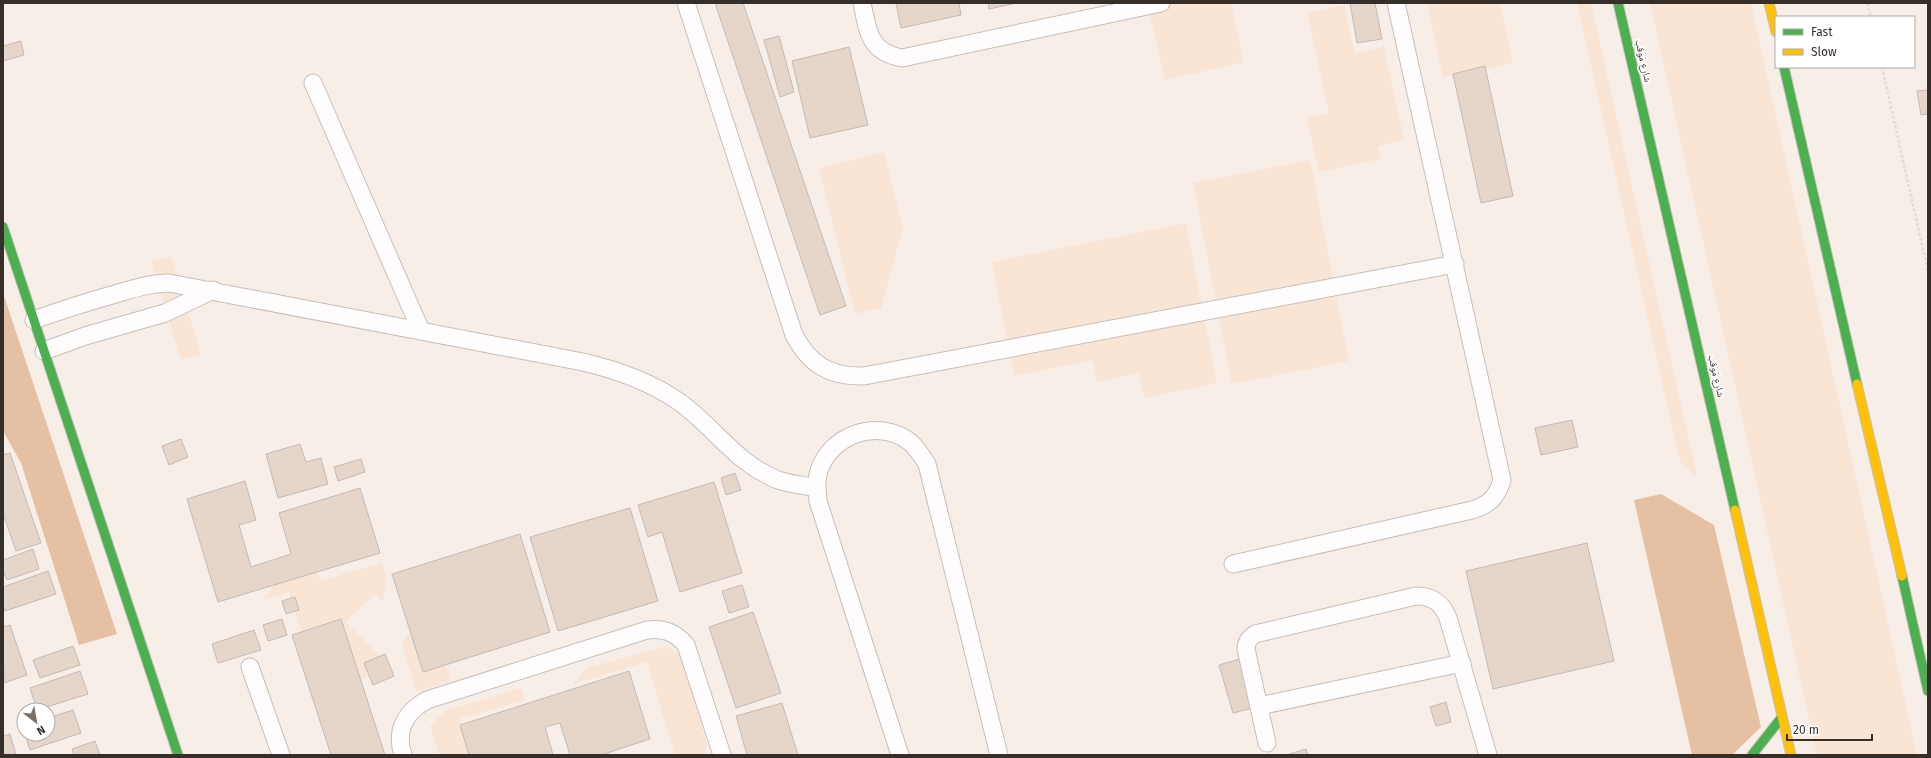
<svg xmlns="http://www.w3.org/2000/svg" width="1931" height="758" viewBox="0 0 1931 758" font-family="'Fira Sans','Noto Naskh Arabic',sans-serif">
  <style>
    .green { fill: #fae4d4 }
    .forest { fill: #e6c0a3 }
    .building { fill: #e6d5c9; stroke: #c3bbb5 }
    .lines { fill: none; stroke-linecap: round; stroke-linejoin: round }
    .lane-casing { stroke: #c6bfb9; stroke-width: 19 }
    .fast-casing { stroke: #c6bfb9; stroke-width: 11 }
    .slow-casing { stroke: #c6bfb9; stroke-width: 11 }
    .path { stroke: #dfdcda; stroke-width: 2.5; stroke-dasharray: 3 2; stroke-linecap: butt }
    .lane { stroke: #fefcfc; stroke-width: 17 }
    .fast { stroke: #4caf50; stroke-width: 9 }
    .slow { stroke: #ffc107; stroke-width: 9 }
    .labels { text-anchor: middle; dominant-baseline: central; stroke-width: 3.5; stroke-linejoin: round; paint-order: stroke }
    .street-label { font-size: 10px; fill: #362e29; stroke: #fff }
  </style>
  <rect width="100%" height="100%" fill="#f8eee8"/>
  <g class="green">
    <polygon points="1147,3 1231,3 1244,62 1165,80"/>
    <polygon points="1427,3 1500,3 1513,63 1443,77"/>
    <polygon points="1577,3 1591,3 1697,476 1680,462"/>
    <polygon points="1650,3 1751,3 1917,755 1817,755"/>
    <polygon points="1344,5 1355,53 1384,47 1404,140 1378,146 1381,159 1319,172 1307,118 1329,113 1307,13"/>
    <polygon points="884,152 903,228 881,308 855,314 819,168"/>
    <polygon points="1310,160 1349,361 1232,384 1193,183"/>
    <polygon points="1186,223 1217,383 1144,398 1139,373 1097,382 1093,360 1014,376 992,262"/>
    <polygon points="171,256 201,354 181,360 151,262"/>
    <polygon points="312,553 320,581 382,563 386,578 383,602 375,594 346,622 378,654 375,675 343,685 335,739 289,592 265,599 284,569"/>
    <polygon points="434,627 451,681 416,691 402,644 407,635"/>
    <polygon points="667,646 683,658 707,744 704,755 675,755 647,662 573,684 587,668"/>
    <polygon points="521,688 525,700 460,719 470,755 439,755 430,727 445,711"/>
  </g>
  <g class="forest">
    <polygon points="3,293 117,634 79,645 21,463 3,431"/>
    <polygon points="1661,494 1714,525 1761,727 1732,755 1692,755 1634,500"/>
  </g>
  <g class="building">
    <polygon points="715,3 743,3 846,306 820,315"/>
    <polygon points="896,3 959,3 961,15 901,28"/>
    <polygon points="988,3 1017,3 989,9"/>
    <polygon points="1350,3 1375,3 1382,39 1357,43"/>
    <polygon points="779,36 794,92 780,97 764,40"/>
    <polygon points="21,41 24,55 3,61 3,46"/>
    <polygon points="849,47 868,125 810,138 792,61"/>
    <polygon points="1485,66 1513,196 1481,203 1453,74"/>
    <polygon points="1928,90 1928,114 1921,115 1917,91"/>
    <polygon points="1572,420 1578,447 1541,455 1535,428"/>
    <polygon points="181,439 188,457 169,465 162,446"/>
    <polygon points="300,444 306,462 321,458 328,484 278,498 266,454"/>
    <polygon points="10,453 41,543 16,551 3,513 3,455"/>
    <polygon points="361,459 365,472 338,481 334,467"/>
    <polygon points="735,473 741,490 726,495 721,478"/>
    <polygon points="245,481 256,520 239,525 251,567 291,554 279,513 360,488 380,553 218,602 187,499"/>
    <polygon points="714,482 742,573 680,592 662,532 648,537 638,505"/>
    <polygon points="630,508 658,601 558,631 530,537"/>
    <polygon points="520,534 550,632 423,672 392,574"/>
    <polygon points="1587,543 1614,661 1493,689 1466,571"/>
    <polygon points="33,549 39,569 7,580 3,570 3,560"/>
    <polygon points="48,571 56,594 5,611 3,604 3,587"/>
    <polygon points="742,585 749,607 729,613 722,591"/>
    <polygon points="295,597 299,610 286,614 282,601"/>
    <polygon points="753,612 781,693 736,708 709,627"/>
    <polygon points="282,619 287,635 268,641 263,625"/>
    <polygon points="341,619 385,755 331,755 292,635"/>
    <polygon points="10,625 27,675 4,683 3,627"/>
    <polygon points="254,630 261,650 218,663 212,644"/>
    <polygon points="73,646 80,665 40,678 33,660"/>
    <polygon points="385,654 394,676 373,685 364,663"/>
    <polygon points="1243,658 1257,707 1233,713 1219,665"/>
    <polygon points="80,671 88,694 37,710 30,688"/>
    <polygon points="629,671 650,739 601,755 570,755 560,723 545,727 553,755 469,755 460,725"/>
    <polygon points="1446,702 1451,722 1436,726 1430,707"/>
    <polygon points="782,703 798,755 747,755 736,716"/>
    <polygon points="73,710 81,733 30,750 25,734 48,734 48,718"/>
    <polygon points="10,734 16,755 3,755 3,736"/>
    <polygon points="95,741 100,755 74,755 72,749"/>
    <polygon points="1306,749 1308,755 1286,755"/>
  </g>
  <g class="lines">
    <defs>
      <g id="lane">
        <path d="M 686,3 L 794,335 C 810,365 830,377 864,376 L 1455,264"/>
        <path d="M 862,3 C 868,32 869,52 902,58 L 1161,3"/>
        <polyline points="313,83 421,331"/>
        <path d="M 34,320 C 62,310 90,301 119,293 C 136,288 152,283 169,283 L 583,362 C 617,370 649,381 678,401 C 714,426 735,463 778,480 C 789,484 804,485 816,488"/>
        <polyline points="44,351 85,336 165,313 213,290"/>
        <path d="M 1233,564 L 1472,510 C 1489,505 1497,497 1502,480 L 1396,3"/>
        <polyline points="250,667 281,755"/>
        <polyline points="1259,706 1462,663"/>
        <path d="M 1267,743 L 1246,649 C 1246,642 1249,638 1255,634 L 1416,596 C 1433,596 1442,603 1448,618 L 1488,755"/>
        <path d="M 403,755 C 395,731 405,712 427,700 L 647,630 C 664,628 675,632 686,645 L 722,755"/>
        <path d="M 900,755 L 818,501 C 817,492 816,483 818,474 C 828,435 878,417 910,442 C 917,448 922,456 927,464 L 999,755"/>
      </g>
      <g id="fast">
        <polyline points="1618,3 1735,510"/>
        <polyline points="1784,67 1857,384"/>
        <polyline points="3,227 178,755"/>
        <polyline points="1902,576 1928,691"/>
        <polyline points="1752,755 1782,717"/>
      </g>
      <g id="slow">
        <polyline points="1769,3 1776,32"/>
        <polyline points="1857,384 1902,576"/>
        <polyline points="1735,510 1791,755"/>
      </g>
    </defs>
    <use href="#lane" class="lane-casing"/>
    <use href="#fast" class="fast-casing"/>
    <use href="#slow" class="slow-casing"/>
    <g class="path">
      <polyline points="1867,3 1871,17"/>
      <polyline points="1882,67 1928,272"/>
    </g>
    <use href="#lane" class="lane"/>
    <use href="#fast" class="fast"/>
    <use href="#slow" class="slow"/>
  </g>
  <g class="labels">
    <g class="street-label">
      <text transform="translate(1643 61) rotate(77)">شارع مَوقب</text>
      <text transform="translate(1716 376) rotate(77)">شارع مَوقب</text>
    </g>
  </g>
  <rect width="1931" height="758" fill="none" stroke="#362e29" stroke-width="8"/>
  <rect x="1775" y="16" width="140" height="52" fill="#ffffff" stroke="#afaba9"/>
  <rect x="1783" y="29" width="20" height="6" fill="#4caf50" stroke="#afaba9"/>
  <text x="1811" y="36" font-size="12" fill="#362e29">Fast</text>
  <rect x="1783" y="49" width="20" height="6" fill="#ffc107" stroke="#afaba9"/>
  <text x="1811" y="56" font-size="12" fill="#362e29">Slow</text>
  <g transform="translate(36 722) rotate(149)"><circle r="19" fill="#ffffff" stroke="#afaba9"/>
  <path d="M0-3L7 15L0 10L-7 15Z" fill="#7a716c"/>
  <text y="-6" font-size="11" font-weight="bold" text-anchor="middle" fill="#362e29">N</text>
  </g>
  <path d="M1787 734v6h85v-6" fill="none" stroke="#362e29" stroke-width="2"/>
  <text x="1793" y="734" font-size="12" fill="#362e29" stroke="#ffffff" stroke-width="3" paint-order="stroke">20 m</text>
</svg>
